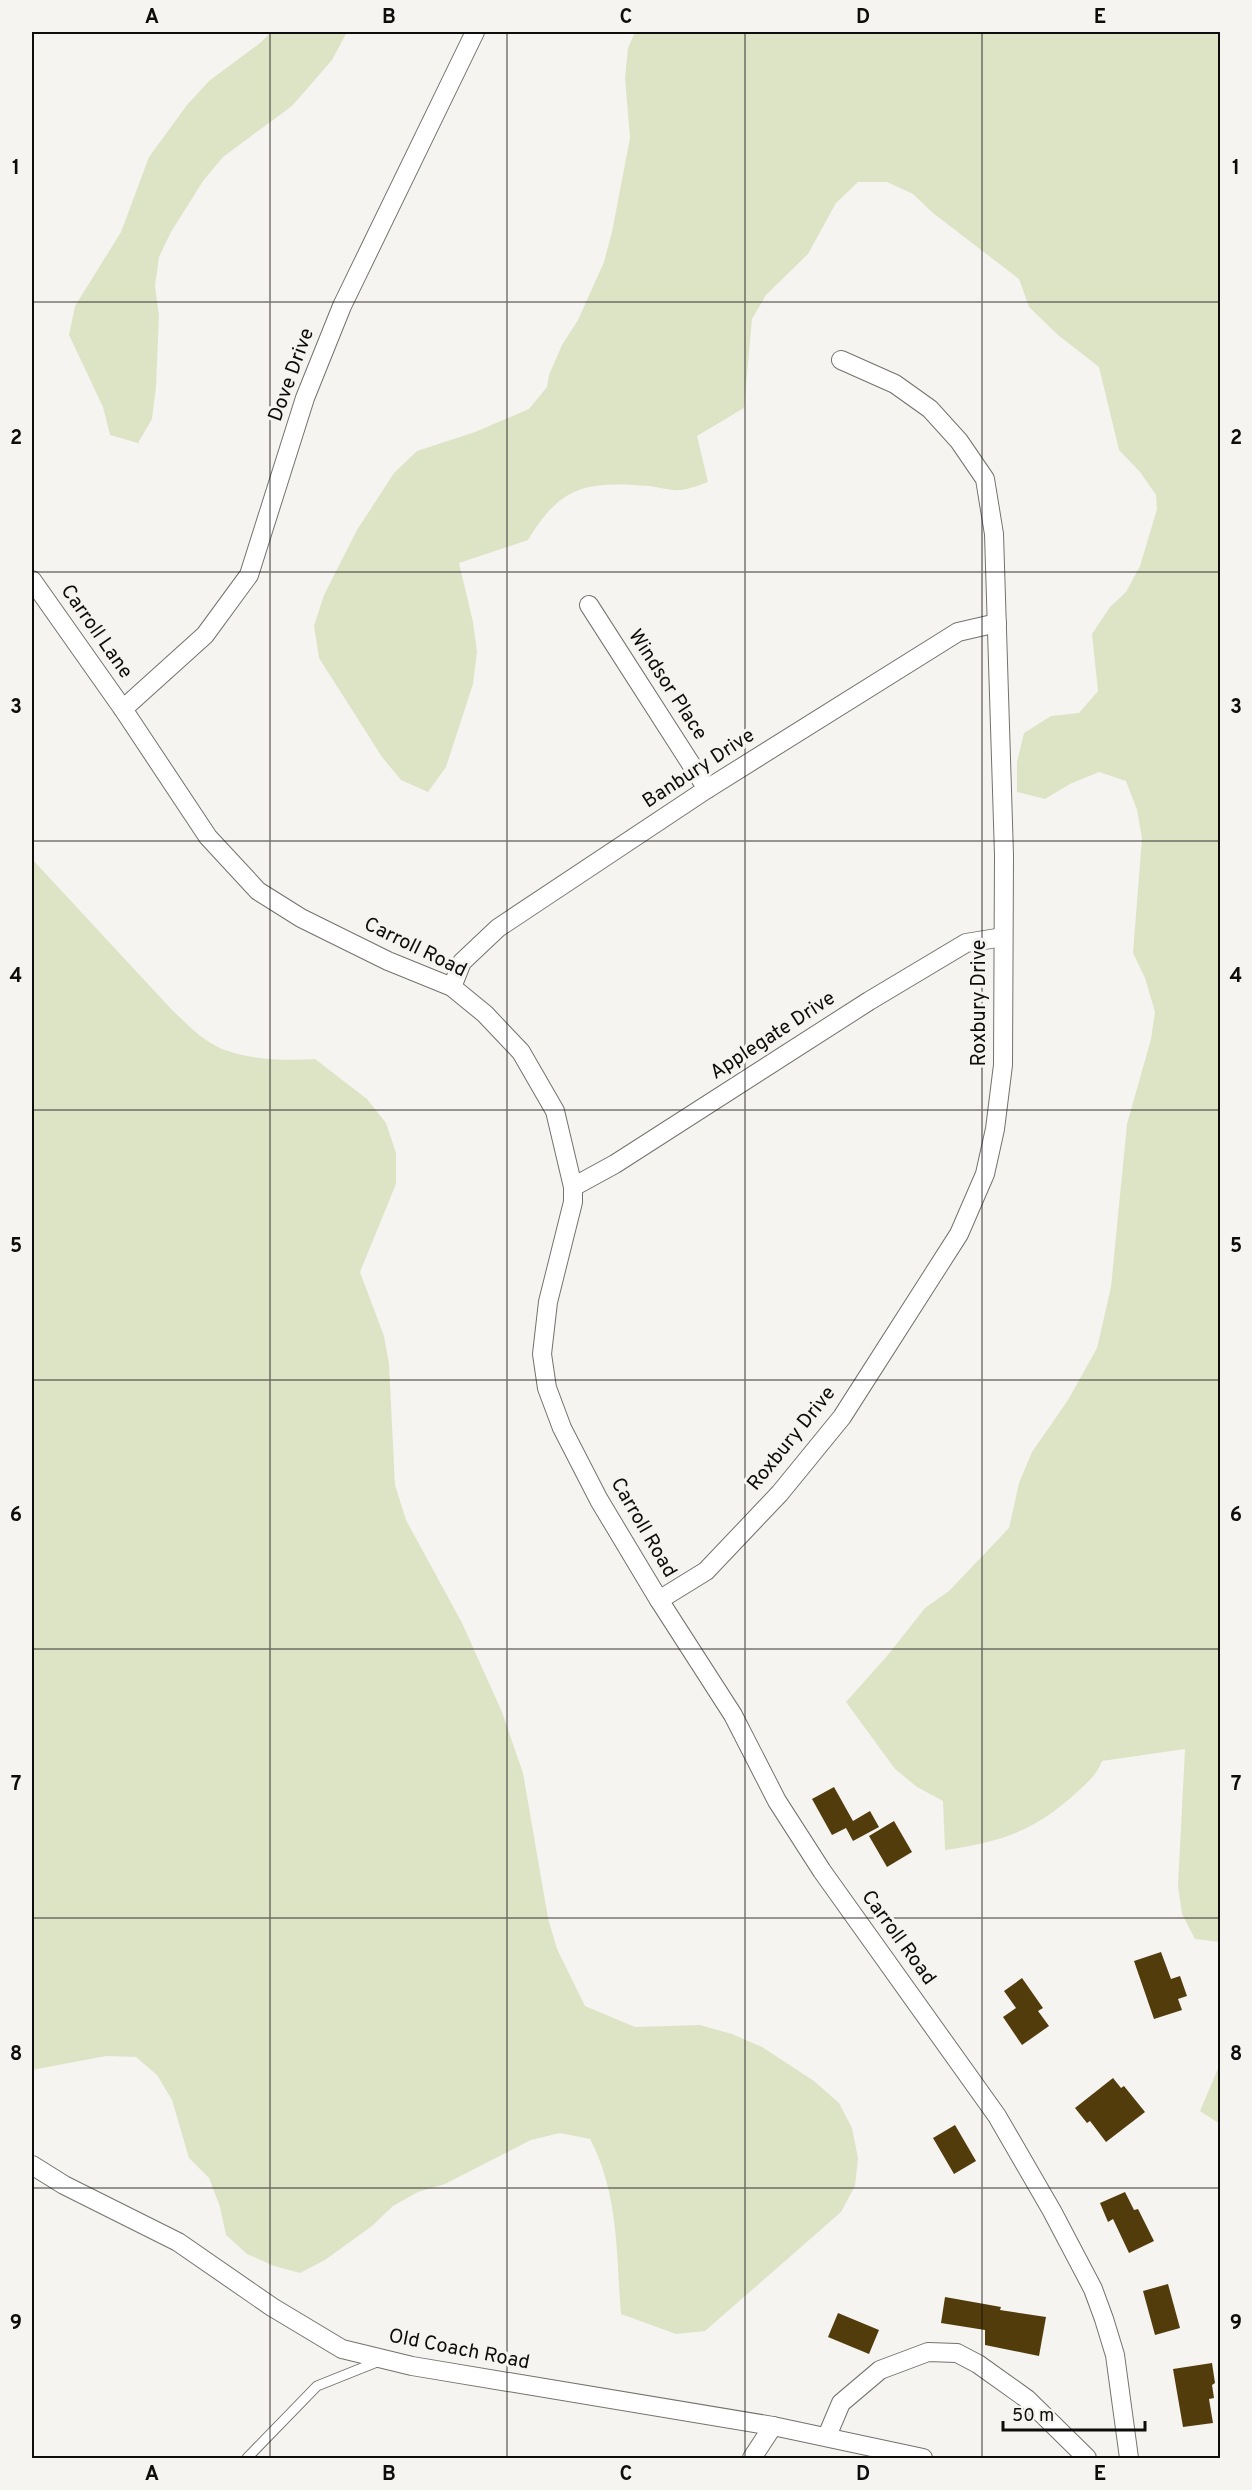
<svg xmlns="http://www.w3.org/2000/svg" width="1252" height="2490" viewBox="0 0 1252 2490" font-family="Overpass,sans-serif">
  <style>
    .green { fill: #dde4c5 }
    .building { fill: #523c0b }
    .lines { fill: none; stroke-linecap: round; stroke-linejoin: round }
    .service-casing { stroke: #74726e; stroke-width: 11 }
    .minor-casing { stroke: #74726e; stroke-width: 20 }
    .service { stroke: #fff; stroke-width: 9 }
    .minor { stroke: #fff; stroke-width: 18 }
    .grid { fill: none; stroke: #0e0d0c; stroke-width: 1.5; stroke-opacity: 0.55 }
    .labels { text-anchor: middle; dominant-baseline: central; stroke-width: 6; stroke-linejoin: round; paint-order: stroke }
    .street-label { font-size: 20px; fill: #0e0d0c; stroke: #f6f4f0 }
    .neatline { fill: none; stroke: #0e0d0c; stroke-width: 2 }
    .grid-label { font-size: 20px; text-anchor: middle; font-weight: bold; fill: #0e0d0c }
  </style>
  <rect width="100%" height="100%" fill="#f6f4f0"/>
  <g class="green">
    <polygon points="271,32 347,32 332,60 292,106 223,157 203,181 171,232 159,257 155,286 159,316 156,387 152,419 138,443 110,435 103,407 69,335 75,306 121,232 149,157 187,105 209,81 260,43"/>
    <path d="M 635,32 L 1220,32 L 1220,1942 L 1195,1939 L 1182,1914 L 1178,1886 L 1185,1749 L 1102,1761 C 1097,1775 1087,1783 1076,1793 C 1033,1832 1001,1842 945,1850 L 943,1801 L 917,1787 L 895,1769 L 846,1702 L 887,1656 L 925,1608 L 949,1591 L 1009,1528 L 1019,1483 L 1032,1452 L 1068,1400 L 1097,1348 L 1111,1287 L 1127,1124 L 1151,1039 L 1155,1012 L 1145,978 L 1133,953 L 1142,838 L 1137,810 L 1126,781 L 1099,772 L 1070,784 L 1045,799 L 1017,792 L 1017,762 L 1024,733 L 1051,716 L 1079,713 L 1098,691 L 1092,634 L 1110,607 L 1126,592 L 1140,566 L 1157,509 L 1156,495 L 1140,472 L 1119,450 L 1099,367 L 1058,335 L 1029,307 L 1019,279 L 933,213 L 913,194 L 887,182 L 858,182 L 836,203 L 808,254 L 766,295 L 752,319 L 744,408 L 697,436 L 708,482 C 699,485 690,489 681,490 C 671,491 659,487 649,486 C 587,481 561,485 528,540 L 459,563 L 473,622 L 477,652 L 473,684 L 446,767 L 428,792 L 401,780 L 382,757 L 319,658 L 314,626 L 324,595 L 357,530 L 394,473 L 417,451 L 475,432 L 529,409 L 547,387 L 549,375 L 562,345 L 578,320 L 604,262 L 612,232 L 630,138 L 625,78 L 628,48 Z"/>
    <path d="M 32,859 L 173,1011 C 187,1024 203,1041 222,1049 C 251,1060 284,1061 315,1059 L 367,1099 L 386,1123 L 396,1153 L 396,1184 L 360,1272 L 384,1336 L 389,1364 L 395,1485 L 406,1520 L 462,1623 L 502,1712 L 523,1773 L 548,1918 L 557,1949 L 585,2006 L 635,2027 L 700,2025 L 732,2034 L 762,2047 L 814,2081 L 839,2103 L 852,2128 L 858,2158 L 855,2186 L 841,2212 L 705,2331 L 676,2334 L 621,2314 C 616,2254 619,2194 590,2139 L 560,2133 L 531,2140 L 445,2184 L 418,2192 L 393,2206 L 372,2226 L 325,2260 L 300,2273 L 274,2266 L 247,2254 L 226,2235 L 220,2207 L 209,2178 L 189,2158 L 172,2100 L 157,2075 L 136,2057 L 106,2056 L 32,2070 Z"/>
    <polygon points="1220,2064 1220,2124 1200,2111"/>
  </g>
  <g class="building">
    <polygon points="834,1787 853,1821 870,1811 879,1827 853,1841 846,1828 832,1835 812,1799"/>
    <polygon points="894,1821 912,1852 887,1867 869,1836"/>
    <polygon points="1161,1952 1171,1979 1180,1976 1187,1996 1178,1999 1182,2010 1154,2019 1134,1961"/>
    <polygon points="1022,1978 1043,2008 1038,2011 1049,2026 1022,2045 1003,2017 1016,2008 1004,1991"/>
    <polygon points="1113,2078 1121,2088 1124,2086 1145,2112 1106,2142 1090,2121 1087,2123 1075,2108"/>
    <polygon points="955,2125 976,2161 954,2174 933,2138"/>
    <polygon points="1125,2192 1134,2210 1138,2209 1154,2241 1129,2253 1113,2219 1108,2222 1100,2203"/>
    <polygon points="1168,2284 1180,2328 1155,2335 1143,2291"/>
    <polygon points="945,2297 1001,2307 1000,2310 1046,2317 1039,2356 985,2345 985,2330 941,2323"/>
    <polygon points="838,2313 879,2330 869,2354 828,2337"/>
    <polygon points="1212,2363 1215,2383 1212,2385 1214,2398 1209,2399 1213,2423 1183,2427 1173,2369"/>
  </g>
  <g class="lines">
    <defs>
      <polyline id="service" points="247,2458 317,2386 382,2360"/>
      <g id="minor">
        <polyline points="32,580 123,709 208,837 258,891 301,918 388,961 452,987 485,1014 521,1052 555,1111 573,1187 573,1202 548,1302 542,1354 547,1388 562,1428 599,1500 659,1600 733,1715 777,1801 822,1871 997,2116 1052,2211 1093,2289 1104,2319 1115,2355 1129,2458"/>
        <polyline points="589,605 707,789"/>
        <polyline points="123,709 205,635 249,575 305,398 342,306 475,32"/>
        <polyline points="452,987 462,962 498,928 707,789 958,632 997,623"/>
        <polyline points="573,1187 615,1164 869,1001 966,943 1003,937"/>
        <polyline points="659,1600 706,1571 780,1493 842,1417 959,1234 985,1174 995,1129 1003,1065 1004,855 994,534 985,479 959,441 930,409 895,384 841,360"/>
        <polyline points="32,2165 64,2185 178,2242 272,2307 342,2349 412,2366 773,2426 923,2458"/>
        <polyline points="827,2436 841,2403 880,2370 928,2352 957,2353 978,2364 1027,2399 1087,2458"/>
        <polyline points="752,2458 773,2426"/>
      </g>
    </defs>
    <use href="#service" class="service-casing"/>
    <use href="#minor" class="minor-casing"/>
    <use href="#service" class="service"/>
    <use href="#minor" class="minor"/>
  </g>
  <path class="grid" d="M 270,32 L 270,2458M 507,32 L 507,2458M 745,32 L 745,2458M 982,32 L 982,2458M 32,302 L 1220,302M 32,572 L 1220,572M 32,841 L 1220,841M 32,1110 L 1220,1110M 32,1380 L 1220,1380M 32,1649 L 1220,1649M 32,1918 L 1220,1918M 32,2188 L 1220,2188"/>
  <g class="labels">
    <g class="street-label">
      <text transform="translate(292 375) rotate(-70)">Dove Drive</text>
      <text transform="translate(96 632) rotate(55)">Carroll Lane</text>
      <text transform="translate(667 685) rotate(57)">Windsor Place</text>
      <text transform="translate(699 769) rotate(-33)">Banbury Drive</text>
      <text transform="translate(415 948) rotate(26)">Carroll Road</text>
      <text transform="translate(980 1003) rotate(-90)">Roxbury Drive</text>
      <text transform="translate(773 1036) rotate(-33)">Applegate Drive</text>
      <text transform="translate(792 1439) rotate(-51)">Roxbury Drive</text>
      <text transform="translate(643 1528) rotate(60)">Carroll Road</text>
      <text transform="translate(898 1938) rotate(54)">Carroll Road</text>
      <text transform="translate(459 2350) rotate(11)">Old Coach Road</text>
    </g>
  </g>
  <rect width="1252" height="2490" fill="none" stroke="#f6f4f0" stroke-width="66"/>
  <path d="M1003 2421v9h142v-9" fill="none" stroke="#0e0d0c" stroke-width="3"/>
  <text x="1012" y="2421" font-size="18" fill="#0e0d0c" stroke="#f6f4f0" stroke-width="4.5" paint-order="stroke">50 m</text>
  <rect x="33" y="33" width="1186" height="2424" class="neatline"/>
  <g class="grid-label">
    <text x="152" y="23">A</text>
    <text x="389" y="23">B</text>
    <text x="626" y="23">C</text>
    <text x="863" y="23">D</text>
    <text x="1100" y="23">E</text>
    <text x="16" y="174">1</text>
    <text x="1236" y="174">1</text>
    <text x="16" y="444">2</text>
    <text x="1236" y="444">2</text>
    <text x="16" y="713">3</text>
    <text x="1236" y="713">3</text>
    <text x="16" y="982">4</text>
    <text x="1236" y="982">4</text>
    <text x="16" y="1252">5</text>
    <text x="1236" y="1252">5</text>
    <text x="16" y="1521">6</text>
    <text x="1236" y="1521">6</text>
    <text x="16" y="1790">7</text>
    <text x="1236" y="1790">7</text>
    <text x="16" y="2060">8</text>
    <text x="1236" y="2060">8</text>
    <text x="16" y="2329">9</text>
    <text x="1236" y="2329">9</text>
    <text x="152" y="2480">A</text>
    <text x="389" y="2480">B</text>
    <text x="626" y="2480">C</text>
    <text x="863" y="2480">D</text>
    <text x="1100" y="2480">E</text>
  </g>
</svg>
